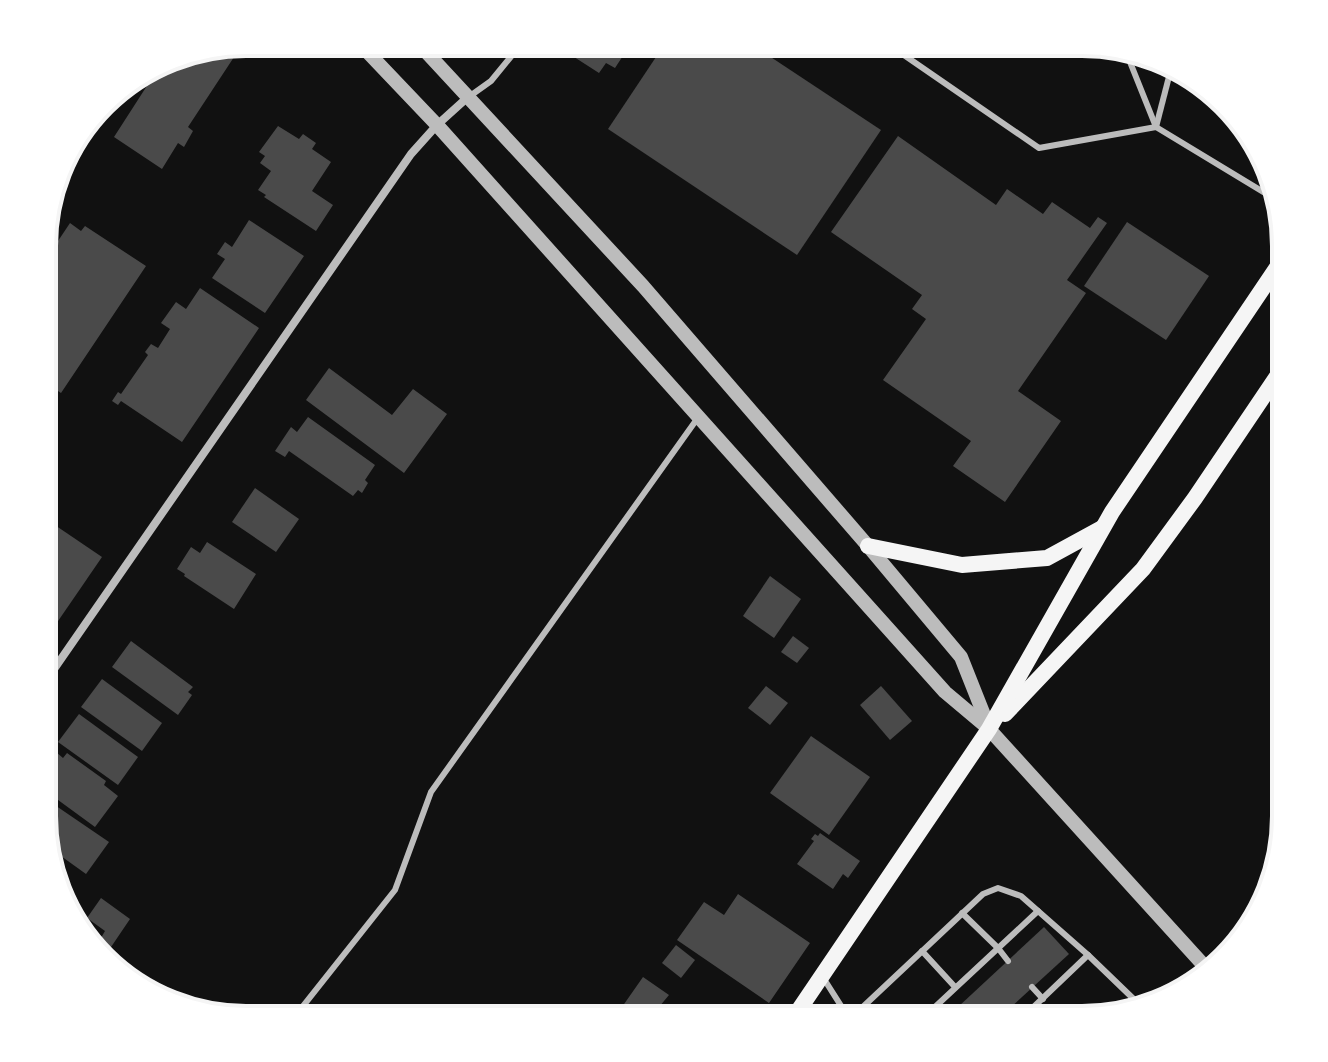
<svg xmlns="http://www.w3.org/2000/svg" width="1328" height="1062" viewBox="0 0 1328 1062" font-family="Cabin,sans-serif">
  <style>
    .building { fill: #4a4a4a }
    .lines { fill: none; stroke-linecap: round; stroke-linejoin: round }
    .service { stroke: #bcbcbc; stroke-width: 6 }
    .minor { stroke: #bcbcbc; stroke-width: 8 }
    .tertiary { stroke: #bcbcbc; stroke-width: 14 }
    .secondary { stroke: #f5f5f5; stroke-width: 16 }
    .rim { fill: none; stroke: #f5f5f5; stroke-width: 4 }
  </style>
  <rect width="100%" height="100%" fill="#111"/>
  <g class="building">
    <polygon points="574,42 632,42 615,68 606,63 599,73 571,55 578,45"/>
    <polygon points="666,42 748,42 881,130 797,255 608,129"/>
    <polygon points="223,46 236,54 188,127 193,131 184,147 178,143 162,169 114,137 161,64 180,53"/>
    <polygon points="117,90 104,108 106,110 85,142 76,136 112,92"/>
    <polygon points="278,126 299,139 303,134 316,143 312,149 331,162 312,191 333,205 316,231 264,197 266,195 258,190 271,171 260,163 265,156 259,152"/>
    <polygon points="898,136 996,205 1007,189 1043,214 1052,202 1090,228 1098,217 1107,223 1067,280 1086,293 1018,391 1061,421 1005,502 953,466 971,441 883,380 926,319 912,309 922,295 831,232"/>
    <polygon points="249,220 304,256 265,313 212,278 225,259 217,254 225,242 232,247"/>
    <polygon points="1127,222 1209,276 1166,340 1084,286"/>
    <polygon points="70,223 81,231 85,226 146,266 61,393 43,381 44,262"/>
    <polygon points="200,288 259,328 182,442 121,401 118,405 112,401 118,392 121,394 148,355 145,352 151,344 158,348 170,329 161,323 176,302 186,309"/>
    <polygon points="329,368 392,415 413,389 447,414 404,473 306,400"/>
    <polygon points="308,417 375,465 365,480 368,483 362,493 358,490 353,496 289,451 285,457 275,451 291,427 297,432"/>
    <polygon points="255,488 299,519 276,552 232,522"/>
    <polygon points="43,517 102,557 43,643"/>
    <polygon points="207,542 256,574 234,609 184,576 185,574 177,569 191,547 200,553"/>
    <polygon points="770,576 801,599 774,638 743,616"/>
    <polygon points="793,636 809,648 797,663 781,652"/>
    <polygon points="131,641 193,687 188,692 192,695 178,715 112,667"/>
    <polygon points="102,679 162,723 142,751 81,707"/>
    <polygon points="766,686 788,703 770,725 748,708"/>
    <polygon points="881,686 912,721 890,740 860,705"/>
    <polygon points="79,714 138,757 118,785 58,742"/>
    <polygon points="811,736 870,777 829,835 770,793"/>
    <polygon points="56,752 63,758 67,753 106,781 104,785 118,796 95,827 43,789 43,771"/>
    <polygon points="43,797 109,842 86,874 47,846 42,830"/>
    <polygon points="820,833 860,861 848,878 843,874 833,889 797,864 814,841 811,839 815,834 818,836"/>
    <polygon points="738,894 810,943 769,1003 677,940 704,902 724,915"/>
    <polygon points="101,898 130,919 109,950 98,943 105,931 87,918"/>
    <polygon points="1044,927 1069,954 997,1020 944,1020"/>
    <polygon points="676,945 695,960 681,978 662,963"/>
    <polygon points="643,977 669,995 659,1007 665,1012 660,1020 626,1020 630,1013 622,1007"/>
  </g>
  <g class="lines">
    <g class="service">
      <polyline points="885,42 1039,148 1156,127"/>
      <polyline points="1118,48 1128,57"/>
      <polyline points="1127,50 1128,57 1156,127 1275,199"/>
      <polyline points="470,96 491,81 523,42"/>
      <polyline points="1156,127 1172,65"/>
      <polyline points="962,913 998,948 1008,961"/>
      <polyline points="922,951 955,987"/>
      <polyline points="824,979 850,1020"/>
      <polyline points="1192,982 1206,968"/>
      <polyline points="1032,987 1043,999"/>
      <polyline points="850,1019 983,894 998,888 1021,896 1088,955"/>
      <polyline points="292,1020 395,890 431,792 697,419"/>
      <polyline points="921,1020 1038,911"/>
      <polyline points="1020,1020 1088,955 1143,1008"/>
    </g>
    <polyline class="minor" points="43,685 411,154 437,125 468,97"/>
    <g class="tertiary">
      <polyline points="358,42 437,125 945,692 989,729 1208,970"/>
      <polyline points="417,42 643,286 868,546 961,657 988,725"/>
    </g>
    <g class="secondary">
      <polyline points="868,546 962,565 1047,558 1102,528"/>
      <polyline points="1005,714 1143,569 1195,498 1286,363"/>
      <polyline points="792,1020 989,729 1112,512 1286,254"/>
    </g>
  </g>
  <path d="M0 0H1328V1062H0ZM246 56H1082A190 190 0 0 1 1272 246V816A190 190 0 0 1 1082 1006H246A190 190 0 0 1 56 816V246A190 190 0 0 1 246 56Z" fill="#fff" fill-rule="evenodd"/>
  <path class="rim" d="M246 56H1082A190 190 0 0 1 1272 246V816A190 190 0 0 1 1082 1006H246A190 190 0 0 1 56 816V246A190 190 0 0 1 246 56Z"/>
</svg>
